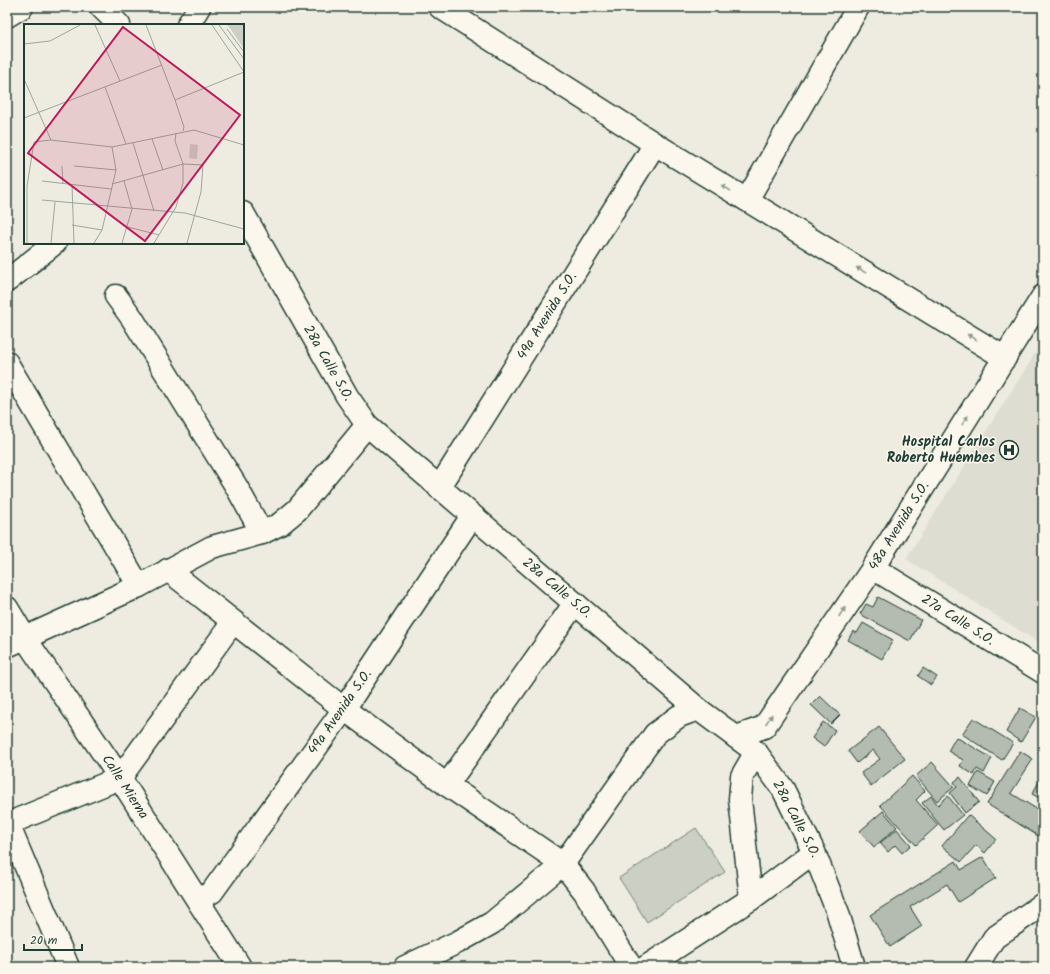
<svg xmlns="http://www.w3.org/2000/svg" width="1050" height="974" viewBox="0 0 1050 974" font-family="Kalam,sans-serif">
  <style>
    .built { fill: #ddddd2 }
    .green { fill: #cbcfc4; stroke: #75867c }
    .building { fill: #b4bbb0; stroke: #1f3d34 }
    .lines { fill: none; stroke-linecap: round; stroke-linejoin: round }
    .minor-casing { stroke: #1f3d34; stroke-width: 25 }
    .minor { stroke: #fbf7ec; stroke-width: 22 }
    .oneway { fill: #8d9a90 }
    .labels { text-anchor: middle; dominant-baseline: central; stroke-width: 3; stroke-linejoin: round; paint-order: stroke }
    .street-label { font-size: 14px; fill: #1f3d34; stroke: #fbf7ec }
    .poi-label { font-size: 14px; font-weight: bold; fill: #1f3d34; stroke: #fbf7ec; text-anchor: end }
    .inset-road { fill: none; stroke: #9ba69c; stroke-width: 1 }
    .view { fill: #c2185b; fill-opacity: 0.15; stroke: #c2185b; stroke-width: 2 }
    .inset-edge { fill: none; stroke: #1f3d34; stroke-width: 2 }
  </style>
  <rect width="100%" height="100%" fill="#eeece1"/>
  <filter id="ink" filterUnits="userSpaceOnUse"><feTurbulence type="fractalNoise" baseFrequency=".025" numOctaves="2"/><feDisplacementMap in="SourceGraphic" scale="8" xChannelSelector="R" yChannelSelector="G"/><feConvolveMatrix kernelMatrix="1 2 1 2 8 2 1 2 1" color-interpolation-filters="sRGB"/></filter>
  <g filter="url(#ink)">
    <polygon class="built" points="1043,341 1043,645 906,559"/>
    <polygon class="green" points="696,828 725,872 647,922 619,878"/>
    <g class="building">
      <polygon points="878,597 921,620 910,641 860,614 866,604 873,607"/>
      <polygon points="863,623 893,640 882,659 848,640 853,631 857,633"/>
      <polygon points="923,668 937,677 931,685 918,676"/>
      <polygon points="820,696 840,715 831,724 811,705"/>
      <polygon points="1020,708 1036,717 1021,742 1006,732"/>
      <polygon points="973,718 1013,743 1002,760 962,734"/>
      <polygon points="823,722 835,730 824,747 812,738"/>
      <polygon points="879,727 905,759 871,786 861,773 880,759 873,750 857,763 848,751"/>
      <polygon points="956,737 992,758 984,773 977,769 974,775 960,766 963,760 948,751"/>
      <polygon points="1020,751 1033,759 1011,793 1043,813 1043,839 987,804"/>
      <polygon points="932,762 954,787 937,801 916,776"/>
      <polygon points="978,772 995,782 987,796 970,786"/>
      <polygon points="1043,775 1043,800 1032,794"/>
      <polygon points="912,776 925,791 916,800 938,825 916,845 880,805"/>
      <polygon points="960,777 979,802 965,813 950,793 957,787 954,782"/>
      <polygon points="931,796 938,805 948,796 963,815 944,830 922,803"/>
      <polygon points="883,811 897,827 874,847 860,831"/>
      <polygon points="968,815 996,839 985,853 976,845 961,862 942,846"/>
      <polygon points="897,829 911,845 902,853 895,845 888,852 880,843"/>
      <polygon points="983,857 996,878 958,902 947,884 910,907 922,926 890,947 870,915 956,861 961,870"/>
    </g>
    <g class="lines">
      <defs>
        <g id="minor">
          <polyline points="101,7 119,25"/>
          <polyline points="440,7 655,144 1005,358"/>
          <polyline points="7,16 22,7"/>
          <polyline points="188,25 199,7"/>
          <polyline points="747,200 858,7"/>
          <polyline points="243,213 347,396 367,425 698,709 756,752 783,789 814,852 838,913 854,967"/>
          <polyline points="7,281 55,243"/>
          <polyline points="116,296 132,318 236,486 262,533"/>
          <polyline points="7,363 139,586"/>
          <polyline points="439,488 655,144"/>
          <polyline points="873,568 1043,672"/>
          <polyline points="168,570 344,709 447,785 563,864 584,891 631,967"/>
          <polyline points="7,608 25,638 120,778 240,967"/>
          <polyline points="7,646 139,586 212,547 262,533 280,524 297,510 367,425"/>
          <polyline points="736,737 764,727 873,568 1043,296"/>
          <polyline points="447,785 575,603"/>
          <polyline points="7,824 120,778 233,622"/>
          <polyline points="8,824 68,967"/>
          <polyline points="751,899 740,799 742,776 756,752"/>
          <polyline points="198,900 212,892 344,709 472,516"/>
          <polyline points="405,967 458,942 492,923 563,864 655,734 679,716 698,709"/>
          <polyline points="646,967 751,899 814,852"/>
          <polyline points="976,967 994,938 1043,904"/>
        </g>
      </defs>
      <use href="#minor" class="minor-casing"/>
      <use href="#minor" class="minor"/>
    </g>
    <defs><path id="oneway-solid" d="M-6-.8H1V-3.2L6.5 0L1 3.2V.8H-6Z"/></defs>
    <g class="oneway">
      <use href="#oneway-solid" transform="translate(726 188) rotate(-149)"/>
      <use href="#oneway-solid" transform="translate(861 270) rotate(-149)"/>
      <use href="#oneway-solid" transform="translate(972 337) rotate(-149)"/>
      <use href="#oneway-solid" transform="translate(965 420) rotate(-58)"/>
      <use href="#oneway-solid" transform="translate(842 612) rotate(-56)"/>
      <use href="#oneway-solid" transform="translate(769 719) rotate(-56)"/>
    </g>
  </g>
  <defs>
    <symbol id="hospital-ring" viewBox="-11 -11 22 22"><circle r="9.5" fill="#fbf7ec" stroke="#1f3d34" stroke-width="1.5"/><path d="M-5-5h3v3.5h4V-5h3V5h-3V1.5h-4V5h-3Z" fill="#1f3d34"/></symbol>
  </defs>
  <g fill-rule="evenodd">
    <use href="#hospital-ring" x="998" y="439" width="22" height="22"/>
  </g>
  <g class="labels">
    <g class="street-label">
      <text transform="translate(547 316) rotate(-58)">49a Avenida S.O.</text>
      <text transform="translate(328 363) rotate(60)">28a Calle S.O.</text>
      <text transform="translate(899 526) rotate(-58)">48a Avenida S.O.</text>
      <text transform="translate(557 588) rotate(40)">28a Calle S.O.</text>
      <text transform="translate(958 620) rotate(32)">27a Calle S.O.</text>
      <text transform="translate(340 712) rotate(-55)">49a Avenida S.O.</text>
      <text transform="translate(125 787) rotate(57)">Calle Mierna</text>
      <text transform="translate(796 819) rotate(62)">28a Calle S.O.</text>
    </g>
    <g class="poi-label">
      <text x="995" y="442">Hospital Carlos<tspan x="995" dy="16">Roberto Huembes</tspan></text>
    </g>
  </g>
  <g transform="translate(24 24)">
    <rect width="220" height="220" fill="#eeece1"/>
    <path d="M 203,1 L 220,1 L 220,25 L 206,4 ZM 166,120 L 174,121 L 173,135 L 165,134 Z" fill="#cbcfc4"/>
    <path class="inset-road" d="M 71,1 L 96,57M 122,1 L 151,76 L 160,103 L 159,107M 188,1 L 220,48M 195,1 L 220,35M 203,5 L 220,28M 0,20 L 26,17 L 56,1M 0,55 L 27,116M 81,63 L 102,120M 151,76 L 220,48M 0,94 L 138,41M 128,115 L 139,146M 109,119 L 130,187M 38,142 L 39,160M 50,142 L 92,146M 18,157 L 87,165M 88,160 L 159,140 L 179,141 L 177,168 L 163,219M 48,161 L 50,219M 18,176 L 161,189 L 220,205M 48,201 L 78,206M 104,203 L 135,211M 3,219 L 3,162 L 10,118 L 27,116 L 88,123 L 170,106 L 220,121M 27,219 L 31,178M 70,219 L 78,206 L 92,146 L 88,123M 98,219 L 108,185 L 100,157M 130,219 L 152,183 L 159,159 L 159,140 L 151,117 L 152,109"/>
    <path class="view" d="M 99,3 L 216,91 L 121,217 L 4,129 Z"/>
    <rect width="220" height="220" class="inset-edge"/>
  </g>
  <rect width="1050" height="974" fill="none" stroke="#fbf7ec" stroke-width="24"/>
  <rect x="12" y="12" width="1026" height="950" fill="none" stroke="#1f3d34" stroke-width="1.5" filter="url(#ink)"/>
  <path d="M24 944v6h58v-6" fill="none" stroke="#1f3d34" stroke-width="2"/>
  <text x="30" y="944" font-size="12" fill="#1f3d34" stroke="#fbf7ec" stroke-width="3" paint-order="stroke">20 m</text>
</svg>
